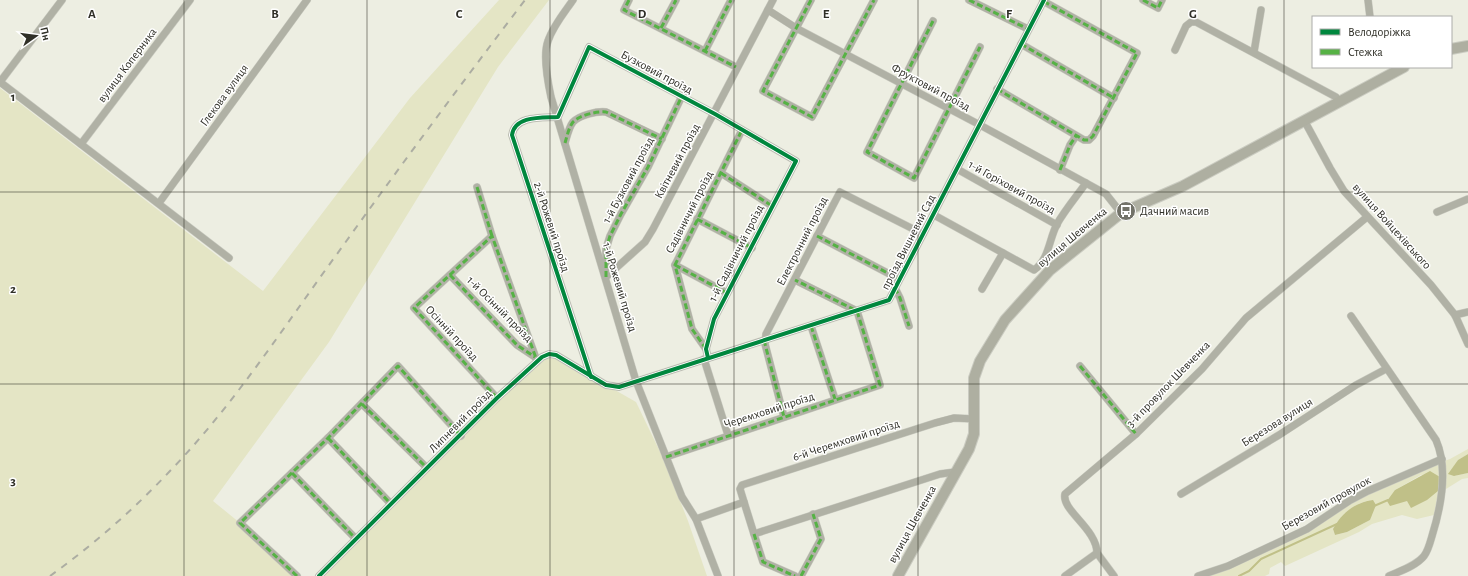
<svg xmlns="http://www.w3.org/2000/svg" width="1468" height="576" viewBox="0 0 1468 576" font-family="'Alegreya Sans',sans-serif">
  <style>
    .green { fill: #e4e5c5; fill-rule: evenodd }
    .water { fill: #c0c088 }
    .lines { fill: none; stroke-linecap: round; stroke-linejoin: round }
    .stream { stroke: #c0c088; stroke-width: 2 }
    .street-casing { stroke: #cacbc1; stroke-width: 8 }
    .secondary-casing { stroke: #cacbc1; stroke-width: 12 }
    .street { stroke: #b0b1a5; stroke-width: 7 }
    .secondary { stroke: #aeafa1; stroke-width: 10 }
    .rail { stroke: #acada2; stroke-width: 2; stroke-dasharray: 7 7; stroke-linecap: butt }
    .quiet { stroke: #56b245; stroke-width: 3; stroke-dasharray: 6 3; stroke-linecap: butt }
    .cycleway-casing { stroke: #fff; stroke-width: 6 }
    .cycleway { stroke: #00873e; stroke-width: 4 }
    .grid { fill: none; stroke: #2f2f27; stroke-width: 1; stroke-opacity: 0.55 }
    .labels { text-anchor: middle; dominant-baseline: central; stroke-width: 3; stroke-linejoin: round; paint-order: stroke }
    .street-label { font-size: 12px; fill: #2f2f27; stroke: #fff }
    .poi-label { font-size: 12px; fill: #2f2f27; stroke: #fff; text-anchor: start }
    .grid-label { font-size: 13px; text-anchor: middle; font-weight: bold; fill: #2f2f27; stroke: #fff; stroke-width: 3; stroke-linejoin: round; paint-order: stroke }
  </style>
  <rect width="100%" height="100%" fill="#edeee2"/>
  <g class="green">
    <polygon points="499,0 549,0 498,67 329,342 213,501 240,523 297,576 0,576 0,88 263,291 410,98"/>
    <polygon points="552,354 636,402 664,460 688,521 707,576 319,576 537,361"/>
    <path d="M 1468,449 L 1468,454 L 1458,460 L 1454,476 L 1468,473 L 1468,478 L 1462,479 L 1438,494 L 1434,515 L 1417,519 L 1402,515 L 1372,524 L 1359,532 L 1285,566 L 1281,562 L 1270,568 L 1269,574 L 1265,576 L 1203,576 L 1229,568 L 1350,503 L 1424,468 L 1450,459 ZM 1427,474 L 1407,501 L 1401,501 L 1395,490 L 1421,475 ZM 1373,500 L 1370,520 L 1347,532 L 1335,535 L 1333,529 C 1344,515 1353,502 1373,500 Z"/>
  </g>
  <g class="water">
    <polygon points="1468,454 1468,473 1454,476 1448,474 1458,460"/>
    <polygon points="1430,471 1440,477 1438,491 1427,500 1411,508 1407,501 1390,506 1387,501 1395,490"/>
    <path d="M 1373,500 L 1376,505 L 1370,520 L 1347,532 L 1335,535 L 1333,529 C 1341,514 1355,502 1373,500 Z"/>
  </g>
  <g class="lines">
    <g class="stream">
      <polyline points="1374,506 1388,500"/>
      <polyline points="1239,576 1249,571 1261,559 1337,524"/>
    </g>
    <defs>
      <g id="street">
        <path d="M 573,0 C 564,13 553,26 548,41 C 543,54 548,83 551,97 L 636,381 L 682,497 L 696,519 L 718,576"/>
        <polyline points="629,0 624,10 736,67"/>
        <polyline points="811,0 763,91 812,117 874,0"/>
        <polyline points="969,0 1028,29"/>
        <polyline points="1143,0 1158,8 1162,0"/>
        <polyline points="1368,0 1370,17"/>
        <polyline points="768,10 796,28 980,125 1106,194 1121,213"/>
        <polyline points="933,21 867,152 914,178 980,47"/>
        <polyline points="661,28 676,0"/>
        <polyline points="1021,44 1114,98"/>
        <polyline points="1175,50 1186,26 1191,22 1196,22 1336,97 1339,102"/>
        <polyline points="705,51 731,0"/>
        <polyline points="1254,52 1261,10"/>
        <polyline points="0,82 229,258"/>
        <polyline points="0,82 62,0"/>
        <polyline points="997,89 1084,140 1089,140 1093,136 1137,53 1043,1"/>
        <polyline points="1304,120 1330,168 1344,191 1431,285 1455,315 1468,344"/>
        <path d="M 565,143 C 567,136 569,127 573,122 C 580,115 597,111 606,112 L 662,139"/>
        <polyline points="81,144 190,0"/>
        <polyline points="957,169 1057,225"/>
        <polyline points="1060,170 1070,145 1076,136"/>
        <polyline points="721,173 772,206"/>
        <polyline points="477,187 492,236"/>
        <polyline points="159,203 307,0"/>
        <polyline points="1437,212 1468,199"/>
        <path d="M 934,215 L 1034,270 C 1049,260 1049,239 1057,224 C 1065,210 1076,197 1086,183"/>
        <polyline points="697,219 752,248"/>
        <polyline points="817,236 899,279"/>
        <polyline points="675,265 727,293"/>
        <polyline points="606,271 606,249 610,236 621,214 648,167 682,96"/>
        <polyline points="450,275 517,345 535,357"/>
        <polyline points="606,277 645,242 653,229 773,0"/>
        <polyline points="895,288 900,298 909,326"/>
        <polyline points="982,289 1003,253"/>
        <polyline points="1455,315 1468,312"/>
        <path d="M 1351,316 L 1436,440 C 1449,470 1441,507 1432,536 C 1430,543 1428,551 1424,556 C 1416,566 1400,571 1389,576"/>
        <polyline points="811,326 835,399"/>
        <polyline points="706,349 692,329 675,265 742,130"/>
        <polyline points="704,359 728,435"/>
        <polyline points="1080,366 1136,434"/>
        <path d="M 591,377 L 512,135 C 515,115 543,118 558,117 L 589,47 L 715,114 L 796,161 L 714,319 L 706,349 L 708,358"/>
        <polyline points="497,398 414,308 492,236 537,361"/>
        <polyline points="362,404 427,468"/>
        <polyline points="784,417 765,344 766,334 840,192 923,234"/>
        <polyline points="328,438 390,503"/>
        <polyline points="666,457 880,385 857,311 795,280"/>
        <polyline points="292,473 356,539"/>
        <polyline points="1181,494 1279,435 1356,385 1386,369"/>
        <polyline points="744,502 754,534 940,474 955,472"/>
        <polyline points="696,519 744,502 740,489 742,485 935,423 954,418 975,419"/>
        <polyline points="754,534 763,562 795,576"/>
        <polyline points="1097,553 1114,576"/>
        <polyline points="297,576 240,523 328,438 398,366 461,436"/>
        <polyline points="319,576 497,398 542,357 549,354 556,355 606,385 619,387 889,300 1044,0"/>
        <polyline points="801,576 821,539 813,514"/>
        <path d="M 1065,576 L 1097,553 C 1097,529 1061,510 1065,494 L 1136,434 L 1202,369 L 1246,318 L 1367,217"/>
        <polyline points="1198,576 1228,566 1307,529 1349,501 1368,491 1442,459"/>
      </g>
      <g id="secondary">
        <polyline points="1451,49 1468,46"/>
        <polyline points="898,576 969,449 974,434 974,378 980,361 1005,320 1050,270 1121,213 1183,186 1404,67"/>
      </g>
    </defs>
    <use href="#street" class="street-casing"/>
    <use href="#secondary" class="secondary-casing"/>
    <use href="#street" class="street"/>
    <use href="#secondary" class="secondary"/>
    <path class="rail" d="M 50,576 C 93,545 133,510 169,472 C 233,406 283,328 337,254 C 398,169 461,84 525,0"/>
    <g class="quiet">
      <polyline points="629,0 624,10 736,67"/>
      <polyline points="811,0 763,91 812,117 874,0"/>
      <polyline points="969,0 1028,29"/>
      <polyline points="1143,0 1158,8 1162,0"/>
      <polyline points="933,21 867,152 914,178 980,47"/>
      <polyline points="661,28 676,0"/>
      <polyline points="1021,44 1114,98"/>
      <polyline points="705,51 731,0"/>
      <polyline points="997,89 1084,140 1089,140 1093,136 1137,53 1043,1"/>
      <path d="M 565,143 C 567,136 569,127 573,122 C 580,115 597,111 606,112 L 662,139"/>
      <polyline points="1060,170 1070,145 1076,136"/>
      <polyline points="721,173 772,206"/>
      <polyline points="477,187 492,236"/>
      <polyline points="697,219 752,248"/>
      <polyline points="817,236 899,279"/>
      <polyline points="675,265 727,293"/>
      <polyline points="450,275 517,345 535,357"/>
      <polyline points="606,277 606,249 610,236 621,214 648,167 682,96"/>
      <polyline points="895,288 900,298 909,326"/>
      <polyline points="811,326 835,399"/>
      <polyline points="765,340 765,344 784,417"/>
      <polyline points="706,349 692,329 675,265 742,130"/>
      <polyline points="1080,366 1136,434"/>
      <polyline points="497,398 414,308 492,236 537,361"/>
      <polyline points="362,404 427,468"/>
      <polyline points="328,438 390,503"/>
      <polyline points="666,457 880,385 857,311 795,280"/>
      <polyline points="292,473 356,539"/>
      <polyline points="754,534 763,562 795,576"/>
      <polyline points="297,576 240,523 328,438 398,366 461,436"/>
      <polyline points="801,576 821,539 813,514"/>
    </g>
    <defs>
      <g id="cycleway">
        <path d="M 591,377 L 512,135 C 515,115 543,118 558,117 L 589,47 L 715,114 L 796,161 L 714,319 L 706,349 L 708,358"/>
        <polyline points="319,576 497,398 542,357 549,354 556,355 606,385 619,387 889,300 1044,0"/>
      </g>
    </defs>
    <use href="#cycleway" class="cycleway-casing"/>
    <use href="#cycleway" class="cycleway"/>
  </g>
  <path class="grid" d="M 184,0 L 184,576M 367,0 L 367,576M 550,0 L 550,576M 734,0 L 734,576M 918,0 L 918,576M 1101,0 L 1101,576M 1284,0 L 1284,576M 0,192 L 1468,192M 0,384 L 1468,384"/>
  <defs>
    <symbol id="bus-disc" viewBox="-11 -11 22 22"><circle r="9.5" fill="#727268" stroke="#fff"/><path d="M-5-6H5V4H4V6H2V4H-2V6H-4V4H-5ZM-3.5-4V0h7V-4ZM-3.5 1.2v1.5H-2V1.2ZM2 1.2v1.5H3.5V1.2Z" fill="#fff"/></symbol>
  </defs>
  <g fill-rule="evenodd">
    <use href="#bus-disc" x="1115" y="200" width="22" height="22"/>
  </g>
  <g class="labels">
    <g class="street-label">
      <text transform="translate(127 65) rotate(-53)">вулиця Коперника</text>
      <text transform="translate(657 72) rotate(28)">Бузковий проїзд</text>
      <text transform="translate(931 87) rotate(28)">Фруктовий проїзд</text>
      <text transform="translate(224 95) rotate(-54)">Глекова вулиця</text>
      <text transform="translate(677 161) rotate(-62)">Квітневий проїзд</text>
      <text transform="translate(628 180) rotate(-62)">1-й Бузковий проїзд</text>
      <text transform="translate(1012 187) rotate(29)">1-й Горіховий проїзд</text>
      <text transform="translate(689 212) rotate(-63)">Садівничий проїзд</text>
      <text transform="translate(1392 226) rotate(48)">вулиця Войцехівського</text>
      <text transform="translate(552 227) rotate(72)">2-й Рожевий проїзд</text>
      <text transform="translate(1072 237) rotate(-40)">вулиця Шевченка</text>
      <text transform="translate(802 241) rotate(-63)">Електронний проїзд</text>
      <text transform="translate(908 242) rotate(-63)">проїзд Вишневий Сад</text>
      <text transform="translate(736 253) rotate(-63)">1-й Садівничий проїзд</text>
      <text transform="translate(620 287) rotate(73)">1-й Рожевий проїзд</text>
      <text transform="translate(500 309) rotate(45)">1-й Осінній проїзд</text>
      <text transform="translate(452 333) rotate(47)">Осінній проїзд</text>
      <text transform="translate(1168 384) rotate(-46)">3-й провулок Шевченка</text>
      <text transform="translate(769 410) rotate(-18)">Черемховий проїзд</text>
      <text transform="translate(460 421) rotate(-45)">Липневий проїзд</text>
      <text transform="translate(1277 422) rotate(-32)">Березова вулиця</text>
      <text transform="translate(846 440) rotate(-18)">6-й Черемховий проїзд</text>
      <text transform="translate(1326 503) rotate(-29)">Березовий провулок</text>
      <text transform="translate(912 524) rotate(-61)">вулиця Шевченка</text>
    </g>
    <g class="poi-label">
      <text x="1140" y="211">Дачний масив</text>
    </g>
  </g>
  <g class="grid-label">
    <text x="92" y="18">A</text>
    <text x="275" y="18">B</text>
    <text x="459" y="18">C</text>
    <text x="642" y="18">D</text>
    <text x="826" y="18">E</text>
    <text x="1009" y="18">F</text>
    <text x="1193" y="18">G</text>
    <text x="13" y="101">1</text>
    <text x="13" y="293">2</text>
    <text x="13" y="485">3</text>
  </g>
  <rect x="1312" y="16" width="140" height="52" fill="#ffffff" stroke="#acaca9"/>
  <rect x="1320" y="29" width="20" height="6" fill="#00873e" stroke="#acaca9"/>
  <text x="1348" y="36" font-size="12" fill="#2f2f27">Велодоріжка</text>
  <rect x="1320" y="49" width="20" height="6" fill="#56b245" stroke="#acaca9"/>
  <text x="1348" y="56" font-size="12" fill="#2f2f27">Стежка</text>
  <g transform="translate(36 36) rotate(76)" stroke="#ffffff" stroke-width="3" paint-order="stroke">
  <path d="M0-3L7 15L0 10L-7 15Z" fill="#2f2f27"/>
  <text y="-6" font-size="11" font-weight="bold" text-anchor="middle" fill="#2f2f27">Пн</text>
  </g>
</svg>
